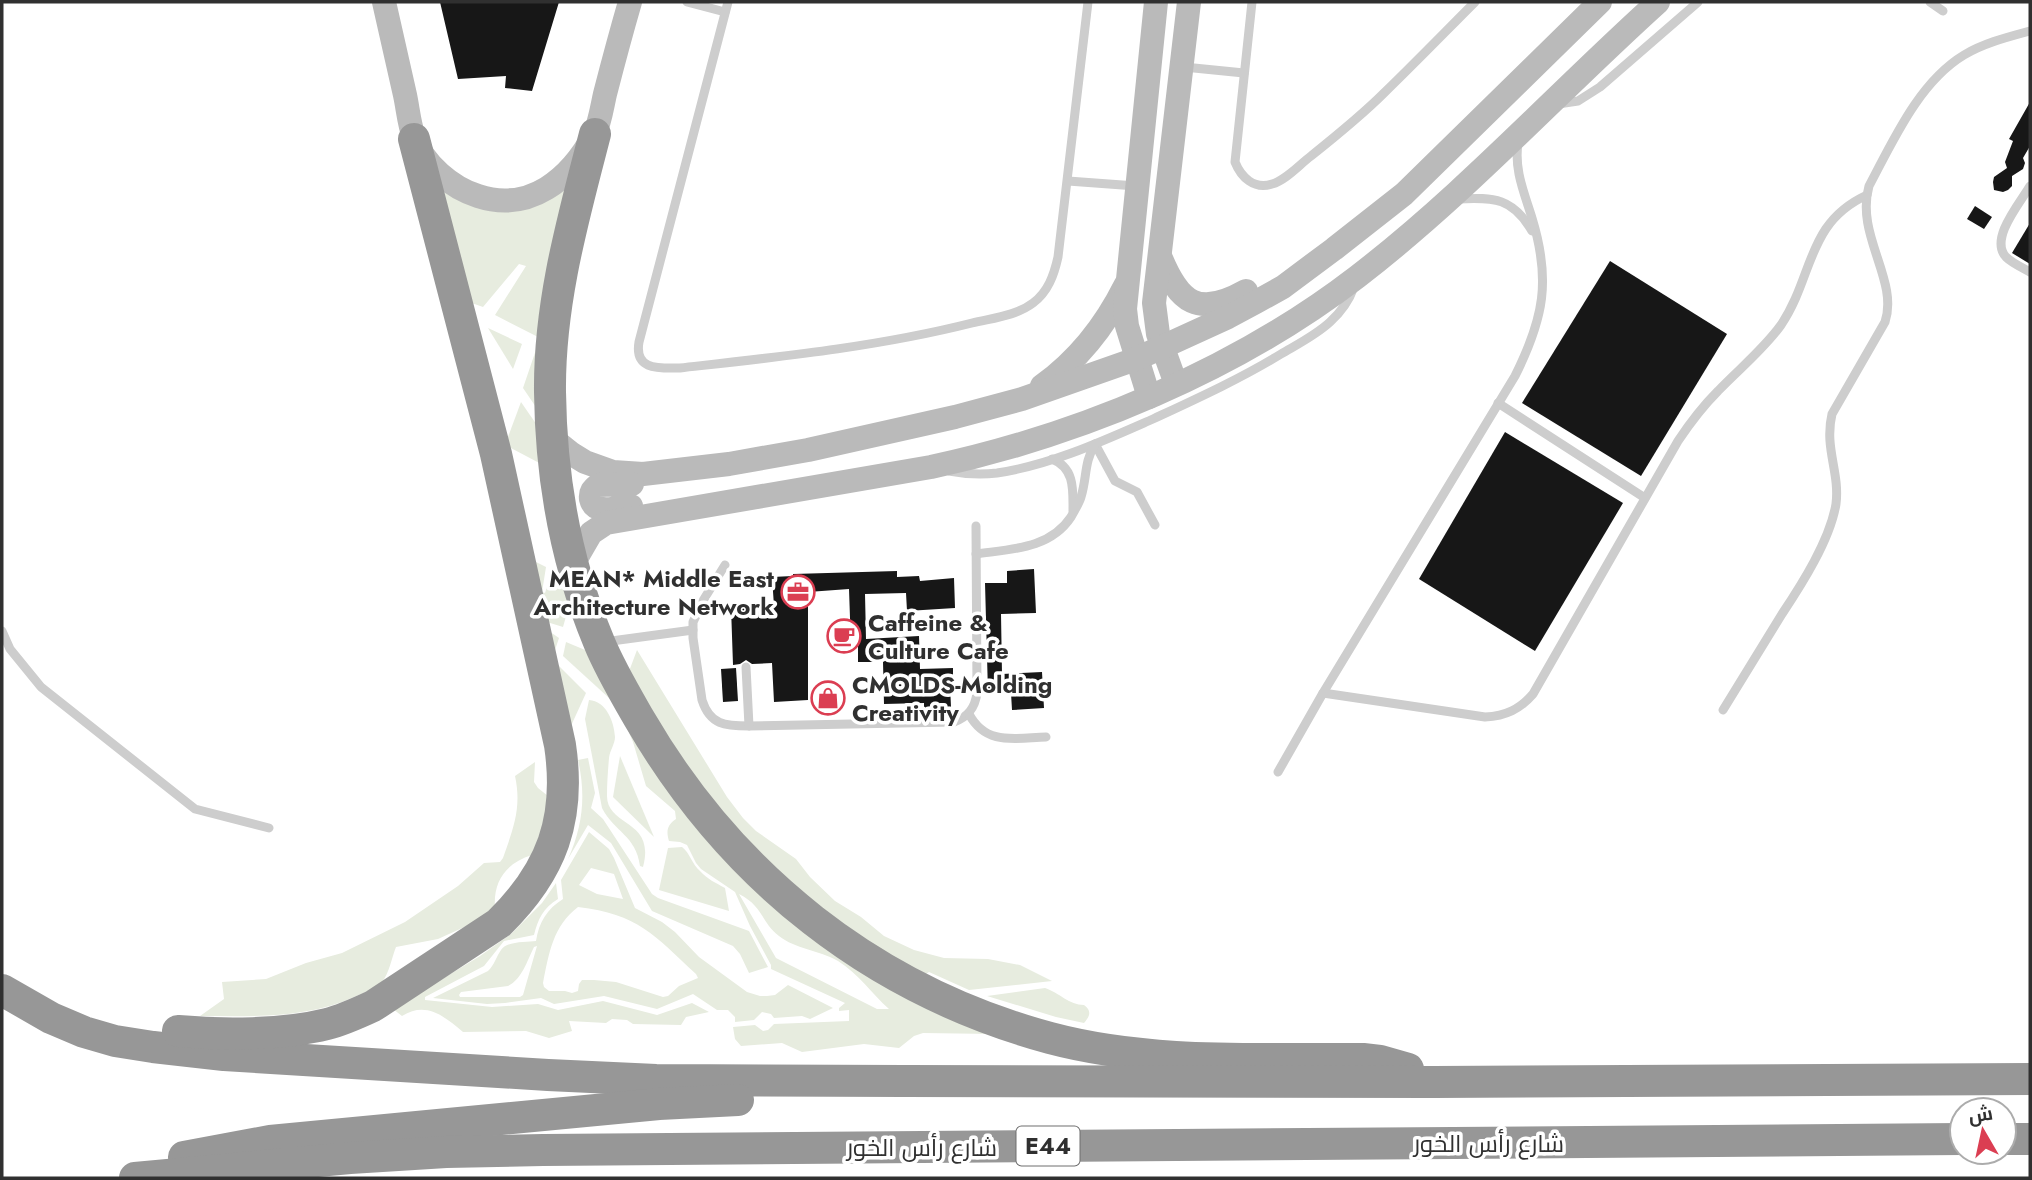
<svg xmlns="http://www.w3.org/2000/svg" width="2032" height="1180" viewBox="0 0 2032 1180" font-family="Jost,Cairo,sans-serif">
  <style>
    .green { fill: #e7ecdf; fill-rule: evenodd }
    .building { fill: #171717 }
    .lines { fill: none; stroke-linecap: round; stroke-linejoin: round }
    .lane { stroke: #cdcdcd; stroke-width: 9 }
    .secondary { stroke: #bababa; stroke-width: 24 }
    .highway { stroke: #979797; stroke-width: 32 }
    .labels { text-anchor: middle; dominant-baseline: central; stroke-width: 7; stroke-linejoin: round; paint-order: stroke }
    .shield { fill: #fff; stroke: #6e6e6e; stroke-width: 2 }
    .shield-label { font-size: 23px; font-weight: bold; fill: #303030 }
    .poi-label { font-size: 24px; font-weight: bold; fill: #303030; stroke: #fff; text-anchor: start }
    .street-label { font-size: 24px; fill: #303030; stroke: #fff }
  </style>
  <rect width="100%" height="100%" fill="#fff"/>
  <g class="green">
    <polygon points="434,178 455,194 566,184 544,419 523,388 540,338 495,315 526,266 519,264 483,307 466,301"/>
    <polygon points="488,328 522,344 513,369"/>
    <polygon points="521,402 541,431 545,466 505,445"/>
    <polygon points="530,559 546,567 542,592 545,593 553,568 568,577 569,606 563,627 547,622 543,627 559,638 552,659 586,693 570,728 543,627"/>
    <polygon points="566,642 597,655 620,708 563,656"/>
    <polygon points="637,650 727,797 743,818 756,831 796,859 810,877 835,901 861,917 884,936 914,950 944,958 988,959 1020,965 1052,981 969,990 929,972 920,978 852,938 726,826 628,674"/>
    <path d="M 589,700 C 606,701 614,721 615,737 C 615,744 610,750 609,758 C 608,770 607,783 607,796 C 607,827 656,819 643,867 L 640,866 C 636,835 614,832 602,808 L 585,719 Z"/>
    <path d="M 620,712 L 706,834 L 993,1034 L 923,1033 L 914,1036 L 899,1048 L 864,1044 L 802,1052 L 782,1043 L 741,1046 L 735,1039 L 733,1027 L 755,1025 L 763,1031 L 768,1030 L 774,1024 L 849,1021 L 849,1010 L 839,1011 L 839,1008 L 845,1003 L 771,969 L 771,965 L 750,926 L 735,892 L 701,869 L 696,863 L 687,845 L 680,842 L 669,841 C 666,831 667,825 676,819 L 675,811 L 646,786 L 633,742 ZM 739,894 C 763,906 761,922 779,936 C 795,949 819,950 838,961 C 859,974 872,994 889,1009 L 877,1009 L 776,958 Z"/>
    <polygon points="620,756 654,837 613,797"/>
    <path d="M 588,758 L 595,793 L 591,808 L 603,819 L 652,894 L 658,898 L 749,931 L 768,967 L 749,973 L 740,954 L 733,946 L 652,911 L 611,843 L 588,825 L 568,859 C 583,826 586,795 578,760 Z"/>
    <path d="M 535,762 L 534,782 L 538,788 L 548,796 L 550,806 L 532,855 C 506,863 493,881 495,908 L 471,924 L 438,939 L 396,947 C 392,957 389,974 382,982 C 374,989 363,993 354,997 C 305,1019 253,1016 200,1016 L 224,999 L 222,982 L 266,979 L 306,963 L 342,953 L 405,922 L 458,886 L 484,863 L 500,862 L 503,858 C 513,829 522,808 515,776 Z"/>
    <path d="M 589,832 L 609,849 L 614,858 L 635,908 L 662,922 L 675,932 L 699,957 L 747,992 L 760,996 L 767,996 L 775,995 L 788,985 L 833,1008 L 810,1019 L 802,1016 L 774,1018 L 771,1014 L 762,1012 L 754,1020 L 735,1022 L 735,1017 L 728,1010 L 717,1010 L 693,994 L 657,1009 L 604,996 L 554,1004 L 541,998 L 505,1003 L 487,1004 L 433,998 L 488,971 C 495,964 496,957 501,950 C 507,941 527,942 536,941 C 539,922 547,909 563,899 L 561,880 ZM 591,868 L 614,874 L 623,899 L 597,894 L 579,885 ZM 578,907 C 638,914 654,935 696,974 L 698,978 L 679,986 L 668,996 L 663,997 L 616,982 L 594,980 L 582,980 L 579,984 L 578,991 L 572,993 L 565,991 L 549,991 L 544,987 L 543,983 C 549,953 553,926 578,907 ZM 537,946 L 523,995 L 520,997 L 460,997 L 459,995 L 461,992 L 508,986 C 522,979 527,961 534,947 Z"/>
    <path d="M 682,847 C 690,853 692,864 700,871 C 707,879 716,883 725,888 L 729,911 L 659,890 L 668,848 Z"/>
    <path d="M 556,883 L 558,899 C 543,908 538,919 534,935 L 504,941 L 484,966 L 425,997 L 425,1000 L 492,1007 L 538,1004 L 558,1010 L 603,1001 L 657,1015 L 692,1003 L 709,1012 L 686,1017 L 681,1025 L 633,1024 L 627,1020 L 612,1019 L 606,1023 L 569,1021 L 572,1031 L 549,1038 L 526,1031 L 463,1032 C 444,1016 426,1001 402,1016 L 393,1009 L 480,956 L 511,934 L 542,903 Z"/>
    <path d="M 1045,988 C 1060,993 1069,1005 1084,1005 C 1092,1011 1090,1016 1084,1023 L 1056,1017 L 987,996 Z"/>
  </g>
  <g class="building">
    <polygon points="440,2 559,2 532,91 505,88 506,76 458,79"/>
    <polygon points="2030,102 2030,146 2023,158 2025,163 2023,169 2012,176 2012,186 2008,190 2003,192 1994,190 1993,182 1994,177 2007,168 2005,162 2013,141 2009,139"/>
    <polygon points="1975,206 1992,217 1984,229 1967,219"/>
    <polygon points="2030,223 2030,264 2012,253"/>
    <polygon points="1610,261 1727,334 1641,476 1522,403"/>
    <polygon points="1505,432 1623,503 1535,651 1419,579"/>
    <polygon points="1034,569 1036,613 1001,614 1002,674 1042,672 1044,708 1012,710 1011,693 988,693 985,583 1007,583 1007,571"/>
    <polygon points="897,571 897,577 919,576 920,581 954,578 955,608 907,611 906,593 865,594 866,639 919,636 920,669 953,668 953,685 950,685 951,707 924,708 924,703 884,704 883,662 858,662 858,646 851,647 849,589 808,592 808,700 774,702 772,663 752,664 746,660 740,664 733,665 731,607 774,606 772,577 793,576 793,574"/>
    <polygon points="736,668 738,701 723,702 721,669"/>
  </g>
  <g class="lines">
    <g class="lane">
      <polyline points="687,2 725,12"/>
      <path d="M 728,2 L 639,342 C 634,371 660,368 680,368 C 778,357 877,347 972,323 C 992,318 1016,316 1033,303 C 1048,292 1054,275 1058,257 L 1088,2"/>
      <path d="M 1252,2 L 1235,162 C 1241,177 1254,190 1272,184 C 1286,180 1299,165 1311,156 C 1336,136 1361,116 1384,93 C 1415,63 1445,32 1475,2"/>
      <polyline points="1930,2 1943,11"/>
      <polyline points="1184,67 1244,73"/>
      <polyline points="1558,104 1578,101 1600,87 1698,2"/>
      <polyline points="1068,181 1136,186"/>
      <path d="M 2030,186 C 2020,203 1989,239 2006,257 C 2012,263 2023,268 2030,272"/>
      <path d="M 1459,199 C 1494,197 1513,198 1532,231"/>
      <polyline points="1498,403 1645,498"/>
      <polyline points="1095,444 1115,481 1137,492 1155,525"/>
      <path d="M 1052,459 C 1075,468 1073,490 1073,511"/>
      <path d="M 949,471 C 965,474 981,475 997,473 C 1051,465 1103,441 1153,419 C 1196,399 1240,379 1281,354 C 1298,344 1316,335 1330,322 C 1341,312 1349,301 1354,287"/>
      <path d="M 976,554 C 1011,549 1050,549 1071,517 C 1074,511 1079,504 1081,497 C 1087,478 1084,462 1095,444"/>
      <path d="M 725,565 L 704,599 L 693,622 L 693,638 L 702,700 C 710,725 725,726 749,726 L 954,722 C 968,717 975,708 977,693 L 976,526"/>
      <polyline points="2,631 10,649 41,687 195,809 269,828"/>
      <polyline points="604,642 693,630"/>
      <polyline points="746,667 749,726"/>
      <path d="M 1323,693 L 1485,717 C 1506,716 1520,709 1533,694 L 1678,441 C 1690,423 1703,406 1718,391 C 1739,369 1763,350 1781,325 C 1814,276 1806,223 1867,195"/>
      <path d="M 1723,710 C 1743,678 1762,646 1782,614 C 1802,584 1830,540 1836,504 C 1840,472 1824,448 1832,414 L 1885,322 C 1899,280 1855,235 1869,186 C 1893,141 1919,82 1964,55 C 1984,43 2008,37 2030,31"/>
      <path d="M 969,714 C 986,746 1015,738 1046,737"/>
      <path d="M 1278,772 L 1323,693 L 1515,376 C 1544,318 1551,280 1532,218 C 1524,192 1514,170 1518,143"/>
    </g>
    <g class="secondary">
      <path d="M 384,2 C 391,33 398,64 405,95 C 408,109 409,124 414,137 C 423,164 452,188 478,196 C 530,213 570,179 594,135 C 600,123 602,107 605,94 C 613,63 621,33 630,2"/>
      <path d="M 1160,256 C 1179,303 1198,318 1246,291"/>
      <polyline points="1176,384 1158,334 1154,303 1189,2"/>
      <path d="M 1042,386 C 1078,360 1105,326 1125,286"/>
      <polyline points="1149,397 1127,326 1125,309 1156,2"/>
      <polyline points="552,438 572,454 585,462 613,472 643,474 729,464 808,450 955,417 1022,399 1136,359 1228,317 1256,302 1283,287 1334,249 1404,194 1600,2"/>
      <path d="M 631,506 C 619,507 595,516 591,499 C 590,492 593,489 598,485 L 632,484"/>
      <path d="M 573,564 L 591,533 L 606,523 L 931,467 C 1080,435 1236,370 1357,277 C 1465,194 1557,93 1658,2"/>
    </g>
    <g class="highway">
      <path d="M 595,134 C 573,219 549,303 550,392 C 551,477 566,563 599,642 C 610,669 625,694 640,720 C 732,878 873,990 1050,1038 C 1151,1065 1260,1058 1363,1059 L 1380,1061 L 1408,1069"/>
      <polyline points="2,990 51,1018 84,1032 115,1041 153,1047 224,1055 548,1075 656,1080 904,1081 1434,1082 2030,1079"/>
      <path d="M 178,1031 C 223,1035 283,1035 327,1024 C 343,1020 358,1013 373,1006 L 499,923 C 552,871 571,819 560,745 L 496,454 L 414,139"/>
      <polyline points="2004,1139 2030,1139"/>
      <polyline points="184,1157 270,1141 659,1104 738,1100"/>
      <polyline points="135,1178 350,1158 446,1152 543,1150 1962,1139"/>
    </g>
  </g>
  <defs>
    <symbol id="office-ring" viewBox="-11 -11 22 22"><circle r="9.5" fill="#fff" stroke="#db3e52" stroke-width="1.5"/><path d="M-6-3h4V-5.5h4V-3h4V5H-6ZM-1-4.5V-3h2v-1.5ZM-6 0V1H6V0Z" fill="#db3e52"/></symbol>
    <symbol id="cafe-ring" viewBox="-11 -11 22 22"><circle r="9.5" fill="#fff" stroke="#db3e52" stroke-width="1.5"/><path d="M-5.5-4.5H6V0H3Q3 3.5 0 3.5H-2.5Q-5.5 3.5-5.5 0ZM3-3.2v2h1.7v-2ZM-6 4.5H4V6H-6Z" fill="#db3e52"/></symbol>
    <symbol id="shop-ring" viewBox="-11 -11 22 22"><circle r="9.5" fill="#fff" stroke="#db3e52" stroke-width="1.5"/><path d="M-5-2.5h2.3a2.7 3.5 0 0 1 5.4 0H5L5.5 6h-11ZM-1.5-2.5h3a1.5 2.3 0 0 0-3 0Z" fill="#db3e52"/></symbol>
  </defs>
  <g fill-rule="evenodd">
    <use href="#office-ring" x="779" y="573" width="38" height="38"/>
    <use href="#cafe-ring" x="825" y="617" width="38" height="38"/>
    <use href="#shop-ring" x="809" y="679" width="38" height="38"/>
  </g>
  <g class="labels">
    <rect class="shield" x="1016.5" y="1126.5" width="63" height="39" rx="5"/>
    <g class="shield-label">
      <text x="1048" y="1146">E44</text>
    </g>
    <g class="poi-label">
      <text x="774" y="578" text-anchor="end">MEAN* Middle East<tspan x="774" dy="28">Architecture Network</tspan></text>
      <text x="868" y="622">Caffeine &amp;<tspan x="868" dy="28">Culture Cafe</tspan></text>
      <text x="852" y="684">CMOLDS-Molding<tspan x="852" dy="28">Creativity</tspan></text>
    </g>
    <g class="street-label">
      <text x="1489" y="1143">شارع رأس الخور</text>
      <text x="922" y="1147">شارع رأس الخور</text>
    </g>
  </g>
  <rect width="2032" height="1180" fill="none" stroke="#303030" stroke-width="7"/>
  <g transform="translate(1983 1131) rotate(351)"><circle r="33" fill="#ffffff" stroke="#acacac" stroke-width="2"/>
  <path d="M0-5L12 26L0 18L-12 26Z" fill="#db3e52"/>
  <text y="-10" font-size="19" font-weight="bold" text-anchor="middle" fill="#303030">ش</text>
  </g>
</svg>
